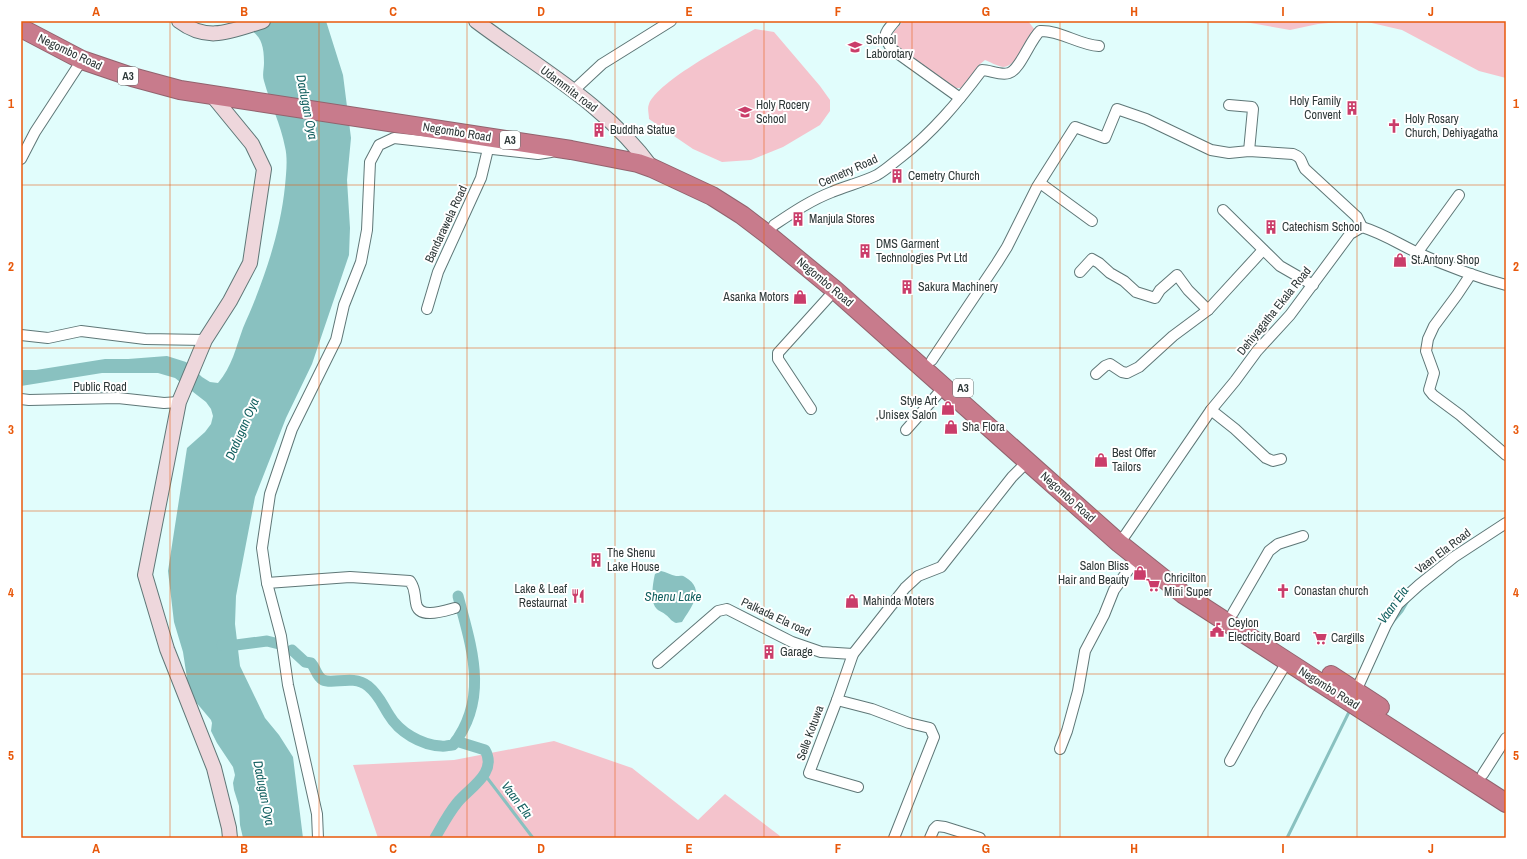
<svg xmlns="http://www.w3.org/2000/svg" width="1527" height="859" viewBox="0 0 1527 859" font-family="'Archivo Narrow',sans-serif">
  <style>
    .green { fill: #f4c3cc }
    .water { fill: #89c1c0 }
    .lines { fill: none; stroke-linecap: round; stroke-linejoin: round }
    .stream { stroke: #89c1c0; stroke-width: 3 }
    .canal { stroke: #89c1c0; stroke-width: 11 }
    .street-casing { stroke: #5f7777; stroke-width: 12 }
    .secondary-casing { stroke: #5f7777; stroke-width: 16 }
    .highway-casing { stroke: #92636e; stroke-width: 20 }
    .street { stroke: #fff; stroke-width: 10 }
    .secondary { stroke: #eed7dc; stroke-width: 14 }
    .highway { stroke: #c87b8c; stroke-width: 18 }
    .grid { fill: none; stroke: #e8590c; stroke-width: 1; stroke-opacity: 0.55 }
    .labels { text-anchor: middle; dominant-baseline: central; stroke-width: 4; stroke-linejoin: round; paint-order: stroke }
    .shield { fill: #fff; stroke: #6c7373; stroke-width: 1 }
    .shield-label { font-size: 11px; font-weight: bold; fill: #2d3737 }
    .poi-label { font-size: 12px; fill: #2d3737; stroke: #fff; text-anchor: start }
    .street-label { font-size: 12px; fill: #2d3737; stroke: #fff }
    .water-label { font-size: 13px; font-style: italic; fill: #136060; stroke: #fff }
    .neatline { fill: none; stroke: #e8590c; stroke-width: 1.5 }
    .grid-label { font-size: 13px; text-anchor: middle; font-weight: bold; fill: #e8590c }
  </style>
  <rect width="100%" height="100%" fill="#e1fdfc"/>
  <g class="green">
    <path d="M 903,21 L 1028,21 L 1035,30 C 1028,40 1016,67 1003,67 C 997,66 990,62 985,60 L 979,65 L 962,88 L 956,88 L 895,47 L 891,39 L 893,33 Z"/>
    <polygon points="1239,21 1349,21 1318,24 1290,30"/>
    <polygon points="1363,21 1506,21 1506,78 1479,71 1402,30"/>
    <path d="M 755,29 L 774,32 L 820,86 L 830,100 L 830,111 L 820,125 L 783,147 L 751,160 L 722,162 L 693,149 L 649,119 C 649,114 647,108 649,104 C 658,81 732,42 755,29 Z"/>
    <polygon points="554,741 632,768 698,820 725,794 780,836 779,838 378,838 353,765 454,760"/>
  </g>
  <g class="water">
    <path d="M 240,21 L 326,21 L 343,75 L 351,138 L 347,180 L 350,228 L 349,255 L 312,364 L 286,418 L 255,497 L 236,596 L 235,624 L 240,666 L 265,718 L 279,735 L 293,757 L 303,838 L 243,838 L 240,825 L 239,806 L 234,790 L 233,783 L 235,775 L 233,767 L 217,743 L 211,731 L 212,723 L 211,720 L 195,701 L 188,685 L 183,652 L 174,622 L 168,571 L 187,448 L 205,432 L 211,424 L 213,416 L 211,409 L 206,402 L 175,378 L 158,373 L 102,373 L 21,386 L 21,370 L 36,370 L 105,359 L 128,359 L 167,356 L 186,362 L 202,377 L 210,382 L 218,383 C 232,367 236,347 243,328 C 247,318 252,308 256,297 C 270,261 281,225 285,186 C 286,174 288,159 285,147 C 281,125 270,103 264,81 C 262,75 264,69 264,63 C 264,38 258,35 240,21 Z"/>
    <path d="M 661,571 C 666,572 671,575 676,576 C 679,576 683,575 685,577 C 707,590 691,607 682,622 L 676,623 C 671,621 670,618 666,615 C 663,612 658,611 656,608 C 650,601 653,582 655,574 Z"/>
  </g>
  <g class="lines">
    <g class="stream">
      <polyline points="1391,624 1402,611 1409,599"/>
      <polyline points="485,775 533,838"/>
      <polyline points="1287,838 1350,710"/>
    </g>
    <g class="canal">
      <polyline points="222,645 236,645 267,641 279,644"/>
      <path d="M 292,650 L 305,662 L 311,663 C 316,668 316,676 323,680 C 333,685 353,674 368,686 C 379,695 382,704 389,715 C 399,732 421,745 441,746 C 444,747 449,745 453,745 C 490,698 471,646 458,596"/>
      <path d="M 435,838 C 442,826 448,814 457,803 C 469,788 498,773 485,750 L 456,741"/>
    </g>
    <defs>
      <g id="street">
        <path d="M 895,21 C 884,34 881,36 893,50 L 960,98"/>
        <polyline points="573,91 602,64 671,21"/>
        <polyline points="1229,105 1252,107 1253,109 1249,151"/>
        <polyline points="21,159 35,132 82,60"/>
        <polyline points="1040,183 1092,221"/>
        <polyline points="1223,210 1280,266 1313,285"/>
        <path d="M 774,225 C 792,213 811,200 832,192 C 846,186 863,182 877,175 C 886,170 893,163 901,157 C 933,132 958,102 982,70 C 990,70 1001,76 1009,73 C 1020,70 1030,40 1040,31 C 1060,30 1079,45 1099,46"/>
        <polyline points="1417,253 1459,195"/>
        <polyline points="1080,272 1092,259 1099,263 1110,273 1124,281 1136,292 1155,298 1160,290 1177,275 1188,290 1208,310"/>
        <polyline points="1471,274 1457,295 1434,326 1428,339 1426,351 1434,373 1429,390 1433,395 1460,415 1506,455"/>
        <polyline points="427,309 438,272 481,178 488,149"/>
        <polyline points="21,335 48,338 81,331 145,339 205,340"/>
        <path d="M 932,360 L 997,263 L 1007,247 L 1037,187 L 1075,127 L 1105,138 L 1117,109 L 1146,119 L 1211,150 L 1229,153 L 1249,151 L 1293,154 C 1303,158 1300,161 1305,169 L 1357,217 L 1362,227"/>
        <polyline points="1096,374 1105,366 1110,364 1122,372 1127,373 1139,367 1173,336 1208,310 1263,250"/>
        <polyline points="21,399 29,400 118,398 164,403 179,402"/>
        <polyline points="811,409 778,359 778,353 835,290"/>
        <polyline points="1211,410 1235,429 1266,458 1273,461 1281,459"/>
        <polyline points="906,430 944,387"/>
        <path d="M 1119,543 L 1126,534 L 1211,410 L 1235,381 L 1257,351 L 1290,315 L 1350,234 L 1362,227 C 1382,233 1399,244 1418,253 C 1447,266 1476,277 1506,285"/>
        <path d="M 267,583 L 350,577 L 410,581 C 416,590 414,593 416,603 C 418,620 444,611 455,608"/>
        <polyline points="1233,613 1269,551 1278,544 1303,536"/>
        <polyline points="658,663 718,611 727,609 792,642 821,652 853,654"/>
        <polyline points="1356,691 1386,625 1398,604 1419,585 1454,557 1506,523"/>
        <polyline points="837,700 809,773 858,787"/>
        <polyline points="1060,749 1067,731 1078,691 1085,651 1104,615 1114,590 1137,558"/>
        <polyline points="1230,761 1258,710 1287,662"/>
        <polyline points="1483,774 1506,738"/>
        <polyline points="318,838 317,814 288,685 281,636 267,583 262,548 270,494 292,429 336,340 344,305 361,262 367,230 370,162 379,145 394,138 538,154 551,152"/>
        <polyline points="894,838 934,737 930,728 909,723 872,709 837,700 853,654 905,588 918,576 941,567 1012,477 1028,461"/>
        <polyline points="930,838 934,829 937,826 945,827 980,838"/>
      </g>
      <g id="secondary">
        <path d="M 179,21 C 208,43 231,31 263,21"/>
        <path d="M 476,21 C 537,67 607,105 652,168"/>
        <polyline points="211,94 252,144 264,169 250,263 230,301 205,340 179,402 145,575 167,649 214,768 229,828 230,838"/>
      </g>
      <g id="highway">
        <polyline points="21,28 82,60 132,77 180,90 571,150 638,163 652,168 712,196 742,215 767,234 835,290 1119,543 1183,594 1506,803"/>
        <polyline points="1331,675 1380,707"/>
      </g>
    </defs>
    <use href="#street" class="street-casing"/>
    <use href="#secondary" class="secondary-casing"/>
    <use href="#highway" class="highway-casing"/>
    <use href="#street" class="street"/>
    <use href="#secondary" class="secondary"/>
    <use href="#highway" class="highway"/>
  </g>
  <path class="grid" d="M 170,21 L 170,838M 319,21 L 319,838M 467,21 L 467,838M 615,21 L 615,838M 764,21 L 764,838M 912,21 L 912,838M 1060,21 L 1060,838M 1208,21 L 1208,838M 1357,21 L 1357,838M 21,185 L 1506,185M 21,348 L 1506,348M 21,511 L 1506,511M 21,674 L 1506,674"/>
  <defs>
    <symbol id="school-bare" viewBox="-9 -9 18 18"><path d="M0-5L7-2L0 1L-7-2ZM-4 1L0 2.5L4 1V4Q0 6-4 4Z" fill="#ca3d6a" stroke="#fff" stroke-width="2.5" paint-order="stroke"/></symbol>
    <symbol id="building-bare" viewBox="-9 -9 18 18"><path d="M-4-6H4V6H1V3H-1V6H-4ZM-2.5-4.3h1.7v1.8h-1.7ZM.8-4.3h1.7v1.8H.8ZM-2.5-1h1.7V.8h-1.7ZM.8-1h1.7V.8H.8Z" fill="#ca3d6a" stroke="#fff" stroke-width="2.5" paint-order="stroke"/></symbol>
    <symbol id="church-bare" viewBox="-9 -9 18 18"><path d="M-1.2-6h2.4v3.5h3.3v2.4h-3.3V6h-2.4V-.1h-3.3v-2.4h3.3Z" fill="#ca3d6a" stroke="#fff" stroke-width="2.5" paint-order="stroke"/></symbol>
    <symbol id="shop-bare" viewBox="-9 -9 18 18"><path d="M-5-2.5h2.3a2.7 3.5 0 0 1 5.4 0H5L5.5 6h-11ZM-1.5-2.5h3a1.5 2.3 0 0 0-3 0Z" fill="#ca3d6a" stroke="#fff" stroke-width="2.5" paint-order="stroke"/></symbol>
    <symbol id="supermarket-bare" viewBox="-9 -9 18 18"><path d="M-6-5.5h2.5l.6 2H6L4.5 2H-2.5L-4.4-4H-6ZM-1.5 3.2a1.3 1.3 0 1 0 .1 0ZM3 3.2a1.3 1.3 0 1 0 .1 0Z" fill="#ca3d6a" stroke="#fff" stroke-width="2.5" paint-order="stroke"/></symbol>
    <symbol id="restaurant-bare" viewBox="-9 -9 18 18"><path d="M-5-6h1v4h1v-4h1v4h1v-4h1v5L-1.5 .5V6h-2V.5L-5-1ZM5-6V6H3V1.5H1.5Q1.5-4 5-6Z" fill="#ca3d6a" stroke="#fff" stroke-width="2.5" paint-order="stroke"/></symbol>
    <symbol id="civic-bare" viewBox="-9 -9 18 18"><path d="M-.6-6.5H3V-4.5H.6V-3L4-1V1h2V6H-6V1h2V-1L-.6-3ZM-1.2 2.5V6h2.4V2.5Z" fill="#ca3d6a" stroke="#fff" stroke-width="2.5" paint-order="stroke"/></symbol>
  </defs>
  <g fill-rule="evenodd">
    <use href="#school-bare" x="845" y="37" width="20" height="20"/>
    <use href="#building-bare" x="1342" y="98" width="20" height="20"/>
    <use href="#school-bare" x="735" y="102" width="20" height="20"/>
    <use href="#church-bare" x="1384" y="116" width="20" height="20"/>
    <use href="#building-bare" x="589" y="120" width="20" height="20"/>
    <use href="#building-bare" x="887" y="166" width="20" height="20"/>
    <use href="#building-bare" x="788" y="209" width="20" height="20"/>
    <use href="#building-bare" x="1261" y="217" width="20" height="20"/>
    <use href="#building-bare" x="855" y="241" width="20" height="20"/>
    <use href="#shop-bare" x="1390" y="250" width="20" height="20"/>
    <use href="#building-bare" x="897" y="277" width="20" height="20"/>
    <use href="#shop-bare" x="790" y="287" width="20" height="20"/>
    <use href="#shop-bare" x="938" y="398" width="20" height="20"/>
    <use href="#shop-bare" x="941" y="417" width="20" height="20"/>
    <use href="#shop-bare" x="1091" y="450" width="20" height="20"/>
    <use href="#building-bare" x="586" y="550" width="20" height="20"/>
    <use href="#shop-bare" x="1130" y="563" width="20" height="20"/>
    <use href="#supermarket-bare" x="1143" y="575" width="20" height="20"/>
    <use href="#church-bare" x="1273" y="581" width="20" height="20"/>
    <use href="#restaurant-bare" x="568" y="586" width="20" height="20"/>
    <use href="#shop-bare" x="842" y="591" width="20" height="20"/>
    <use href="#civic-bare" x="1207" y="620" width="20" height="20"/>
    <use href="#supermarket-bare" x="1310" y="628" width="20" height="20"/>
    <use href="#building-bare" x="759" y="642" width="20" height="20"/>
  </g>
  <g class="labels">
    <g class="shield">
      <rect x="118" y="67" width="20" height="18" rx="3"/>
      <rect x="500" y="131" width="20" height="18" rx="3"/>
      <rect x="953" y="379" width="20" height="18" rx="3"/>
    </g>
    <g class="shield-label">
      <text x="128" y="76">A3</text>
      <text x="510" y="140">A3</text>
      <text x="963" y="388">A3</text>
    </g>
    <g class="poi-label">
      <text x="866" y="40">School<tspan x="866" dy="14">Laborotary</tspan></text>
      <text x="1341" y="101" text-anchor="end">Holy Family<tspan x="1341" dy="14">Convent</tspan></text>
      <text x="756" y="105">Holy Rocery<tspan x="756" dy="14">School</tspan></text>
      <text x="1405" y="119">Holy Rosary<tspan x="1405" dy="14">Church, Dehiyagatha</tspan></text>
      <text x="610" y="130">Buddha Statue</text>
      <text x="908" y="176">Cemetry Church</text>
      <text x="809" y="219">Manjula Stores</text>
      <text x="1282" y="227">Catechism School</text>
      <text x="876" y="244">DMS Garment<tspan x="876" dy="14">Technologies Pvt Ltd</tspan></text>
      <text x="1411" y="260">St.Antony Shop</text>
      <text x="918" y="287">Sakura Machinery</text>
      <text x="789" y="297" text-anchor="end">Asanka Motors</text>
      <text x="937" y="401" text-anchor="end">Style Art<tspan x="937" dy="14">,Unisex Salon</tspan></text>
      <text x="962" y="427">Sha Flora</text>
      <text x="1112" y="453">Best Offer<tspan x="1112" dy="14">Tailors</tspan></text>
      <text x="607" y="553">The Shenu<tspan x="607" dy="14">Lake House</tspan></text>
      <text x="1129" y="566" text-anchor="end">Salon Bliss<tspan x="1129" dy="14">Hair and Beauty</tspan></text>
      <text x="1164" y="578">Chricilton<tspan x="1164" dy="14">Mini Super</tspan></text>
      <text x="567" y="589" text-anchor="end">Lake &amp; Leaf<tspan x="567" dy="14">Restaurnat</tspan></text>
      <text x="1294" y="591">Conastan church</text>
      <text x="863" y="601">Mahinda Moters</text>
      <text x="1228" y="623">Ceylon<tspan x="1228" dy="14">Electricity Board</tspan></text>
      <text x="1331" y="638">Cargills</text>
      <text x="780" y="652">Garage</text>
    </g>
    <g class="street-label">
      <text transform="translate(70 52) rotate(25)">Negombo Road</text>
      <text transform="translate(569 89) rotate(37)">Udammita road</text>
      <text transform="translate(457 132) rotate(9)">Negombo Road</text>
      <text transform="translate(848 171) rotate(-24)">Cemetry Road</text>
      <text transform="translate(446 224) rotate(-65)">Bandarawela Road</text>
      <text transform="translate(825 282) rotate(40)">Negombo Road</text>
      <text transform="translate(1274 311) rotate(-51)">Dehiyagatha Ekala Road</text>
      <text x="100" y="387">Public Road</text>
      <text transform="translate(1068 497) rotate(42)">Negombo Road</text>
      <text transform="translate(1443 551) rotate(-37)">Vaan Ela Road</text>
      <text transform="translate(776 617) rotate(25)">Palkada Ela road</text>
      <text transform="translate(1329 688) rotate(32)">Negombo Road</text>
      <text transform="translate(810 733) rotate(-70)">Selle Kotuwa</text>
    </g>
    <g class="water-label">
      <text transform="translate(307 107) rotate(79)">Dadugan Oya</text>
      <text transform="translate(242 429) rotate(-67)">Dadugan Oya</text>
      <text x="673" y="596">Shenu Lake</text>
      <text transform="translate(1393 605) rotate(-54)">Vaan Ela</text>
      <text transform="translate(264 793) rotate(79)">Dadugan Oya</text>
      <text transform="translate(517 800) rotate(53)">Vaan Ela</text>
    </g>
  </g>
  <rect width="1527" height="859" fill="none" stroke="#ffffff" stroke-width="44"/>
  <rect x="22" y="22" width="1483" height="815" class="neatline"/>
  <g class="grid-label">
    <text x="96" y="16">A</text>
    <text x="244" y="16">B</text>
    <text x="393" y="16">C</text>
    <text x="541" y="16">D</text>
    <text x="689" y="16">E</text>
    <text x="838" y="16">F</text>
    <text x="986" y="16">G</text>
    <text x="1134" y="16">H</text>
    <text x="1283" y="16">I</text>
    <text x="1431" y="16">J</text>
    <text x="11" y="108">1</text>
    <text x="1516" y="108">1</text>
    <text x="11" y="271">2</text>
    <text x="1516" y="271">2</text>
    <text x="11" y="434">3</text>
    <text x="1516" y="434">3</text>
    <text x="11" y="597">4</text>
    <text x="1516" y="597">4</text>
    <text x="11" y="760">5</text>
    <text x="1516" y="760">5</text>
    <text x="96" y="853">A</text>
    <text x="244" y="853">B</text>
    <text x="393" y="853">C</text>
    <text x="541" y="853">D</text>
    <text x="689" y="853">E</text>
    <text x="838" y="853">F</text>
    <text x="986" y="853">G</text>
    <text x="1134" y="853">H</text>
    <text x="1283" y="853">I</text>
    <text x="1431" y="853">J</text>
  </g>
</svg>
